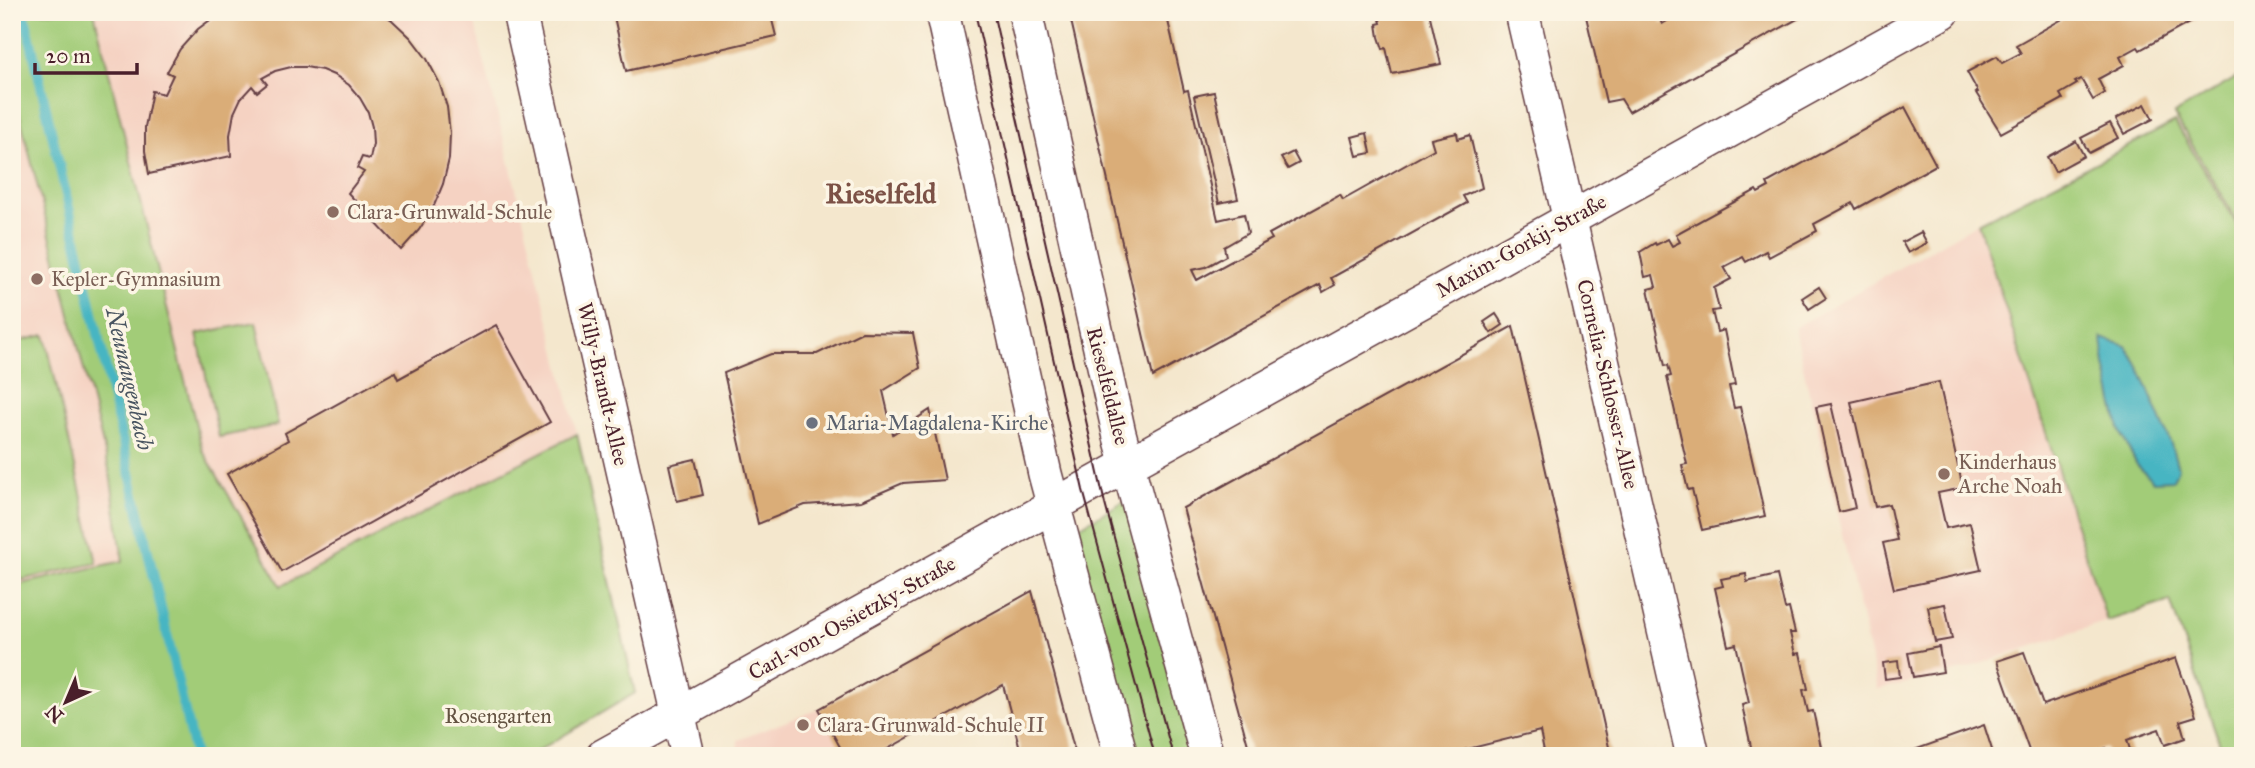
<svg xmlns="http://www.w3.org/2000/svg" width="2255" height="768" viewBox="0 0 2255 768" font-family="'IM FELL Great Primer',serif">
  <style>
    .built { fill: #f5d2c2 }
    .green { fill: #a2cc78; stroke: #767652; stroke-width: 2 }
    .water { fill: #47b5c2; stroke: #486a76; stroke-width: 2 }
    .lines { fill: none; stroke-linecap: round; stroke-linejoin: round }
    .stream { stroke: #47b5c2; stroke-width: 10 }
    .building { fill: #daad78 }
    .minor-casing { stroke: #643d43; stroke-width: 36 }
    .minor { stroke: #fff; stroke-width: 33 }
    .tram { stroke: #4a1f2b; stroke-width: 2 }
    .education-dot { fill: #8d6e63; stroke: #fcf5e5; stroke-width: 2.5 }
    .worship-dot { fill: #6b7280; stroke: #fcf5e5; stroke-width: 2.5 }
    .labels { text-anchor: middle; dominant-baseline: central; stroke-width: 7; stroke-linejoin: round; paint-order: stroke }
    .education-label { font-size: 21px; fill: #785e54; stroke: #fcf5e5; text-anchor: start }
    .street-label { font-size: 21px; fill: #4a1f2b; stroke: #fcf5e5 }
    .worship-label { font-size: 21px; fill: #5b616d; stroke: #fcf5e5; text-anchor: start }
    .park-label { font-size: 21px; fill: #645342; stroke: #fcf5e5 }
    .water-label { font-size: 23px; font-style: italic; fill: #495460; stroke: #fcf5e5 }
    .district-label { font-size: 28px; font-weight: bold; fill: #7c5146; stroke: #fcf5e5 }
  </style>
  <rect width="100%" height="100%" fill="#fcf5e5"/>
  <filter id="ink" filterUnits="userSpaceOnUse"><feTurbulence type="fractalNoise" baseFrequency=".0143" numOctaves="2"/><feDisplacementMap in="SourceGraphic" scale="14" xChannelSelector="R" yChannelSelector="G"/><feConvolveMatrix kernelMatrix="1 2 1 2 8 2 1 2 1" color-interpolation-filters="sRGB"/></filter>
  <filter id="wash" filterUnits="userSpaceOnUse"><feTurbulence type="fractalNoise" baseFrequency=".00686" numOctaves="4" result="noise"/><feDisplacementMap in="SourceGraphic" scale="28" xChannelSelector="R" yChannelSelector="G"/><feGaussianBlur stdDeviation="1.57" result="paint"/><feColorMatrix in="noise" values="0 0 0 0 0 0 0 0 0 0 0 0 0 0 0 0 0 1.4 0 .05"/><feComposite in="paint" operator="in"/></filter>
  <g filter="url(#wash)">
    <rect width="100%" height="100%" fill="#f4e7cd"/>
    <g class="built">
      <polygon points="94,12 472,12 577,434 281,586 203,449"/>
      <polygon points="12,85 110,473 123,561 12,586"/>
      <polygon points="1978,223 2107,621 1953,673 1878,689 1794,328"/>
      <polygon points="819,709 845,756 737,756 738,740"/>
    </g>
    <g class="green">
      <polygon points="12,12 94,12 202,449 281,586 577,434 635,693 529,756 12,756 12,586 123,561 110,473 12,85"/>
      <polygon points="2243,74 2243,231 2174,114"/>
      <polygon points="2175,122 2243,235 2243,756 2224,756 2170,601 2107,621 1978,223"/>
      <polygon points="256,322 278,425 219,437 197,334"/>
      <polygon points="45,335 97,563 12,582 12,343"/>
      <polygon points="1126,500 1196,756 1131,756 1070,532"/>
    </g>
    <polygon class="water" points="2102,338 2126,346 2138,365 2171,444 2178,468 2173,480 2153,481 2137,465 2119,429 2105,365"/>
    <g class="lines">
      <polyline class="stream" points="24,12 195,756"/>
    </g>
    <g id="blocks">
      <g class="building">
        <polygon points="221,12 380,12 392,20 411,38 427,59 439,82 447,107 450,133 449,159 443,184 433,208 419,230 401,250 348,193 364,172 357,168 362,157 370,159 373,144 372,127 368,112 360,98 349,85 336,76 322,70 306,67 291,67 275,71 262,78 267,84 257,92 252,86 241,98 234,113 230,135 231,156 149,174 145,151 145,127 152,91 164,94 173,75 167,72 180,49 198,29"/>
        <polygon points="613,12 770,12 776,36 626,71"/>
        <polygon points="1069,12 1166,12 1184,91 1188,90 1218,220 1244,214 1248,233 1224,247 1226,256 1206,267 1192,270 1197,280 1272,239 1269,234 1340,195 1343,200 1434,149 1431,139 1457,133 1458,139 1470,135 1482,188 1463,196 1467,203 1331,278 1335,285 1323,292 1320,285 1153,377"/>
        <polygon points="1378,12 1429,12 1441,64 1392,74 1386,48 1383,49 1379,37 1377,24 1381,23"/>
        <polygon points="1585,12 1649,12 1650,18 1658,16 1662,24 1682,12 1810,12 1629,112 1621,99 1606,102"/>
        <polygon points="2075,12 2209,12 2140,50 2138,47 2120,57 2124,65 2098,79 2105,93 2093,100 2081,79 2075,82 2077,84 2060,94 2063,99 2001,133 1976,93 1978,92 1967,72 1997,56 2002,63 2021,53 2016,45"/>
        <polygon points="1214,92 1238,199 1219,203 1194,96"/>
        <polygon points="2145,104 2153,119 2124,134 2116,119"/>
        <polygon points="1905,107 1936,165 1856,209 1853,203 1814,224 1817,231 1769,257 1766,251 1746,262 1743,257 1724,267 1731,279 1714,288 1719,310 1712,311 1717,332 1724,330 1735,385 1729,386 1734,408 1740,407 1765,516 1702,530 1692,489 1688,490 1682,465 1687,464 1667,377 1671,376 1668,365 1665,366 1648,289 1656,287 1653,275 1645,277 1640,252 1655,243 1656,245 1668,239 1672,246 1680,242 1676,234 1756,190 1758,193 1769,187 1767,183"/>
        <polygon points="2110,123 2118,138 2089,153 2081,138"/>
        <polygon points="1367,133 1371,153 1357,156 1352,137"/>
        <polygon points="2076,141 2084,156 2055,172 2047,157"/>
        <polygon points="1293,152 1299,163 1288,169 1281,158"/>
        <polygon points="1921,232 1927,243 1908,253 1902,242"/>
        <polygon points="1819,287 1826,298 1809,309 1802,298"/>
        <polygon points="1496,314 1503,325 1491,333 1484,322"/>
        <polygon points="496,325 550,422 282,572 227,474 288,440 285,433 395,372 398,379"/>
        <polygon points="1513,326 1611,756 1545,756 1540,731 1440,756 1251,756 1183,508"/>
        <polygon points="862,332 913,333 920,368 883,391 893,434 930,410 945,480 903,483 861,501 805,505 758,524 724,373 771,354 817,354"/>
        <polygon points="1939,382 1963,488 1938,493 1946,528 1970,523 1981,570 1894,589 1883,543 1897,540 1889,504 1875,507 1851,402"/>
        <polygon points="1831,404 1855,508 1839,512 1816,407"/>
        <polygon points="695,459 703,495 677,501 669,465"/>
        <polygon points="1746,574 1747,582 1777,575 1785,609 1789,608 1795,633 1790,633 1795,654 1800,653 1808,689 1803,690 1808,712 1813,711 1821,747 1816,748 1818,756 1753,756 1742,705 1749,703 1736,644 1728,646 1715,588 1723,586 1721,579"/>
        <polygon points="1032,591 1076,756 1022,756 1003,685 875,756 845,756 819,709"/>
        <polygon points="1945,604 1952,639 1935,642 1928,607"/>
        <polygon points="1939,647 1943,672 1913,677 1908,653"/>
        <polygon points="2024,652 2043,705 2176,658 2196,716 2180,721 2185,738 2165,745 2159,729 2127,740 2132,756 2109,756 2106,748 2083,756 2031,756 1997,661"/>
        <polygon points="1898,661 1900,677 1885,679 1883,663"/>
        <polygon points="1984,725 1994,756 1904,756 1903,754"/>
      </g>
    </g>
  </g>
  <g filter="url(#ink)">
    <use href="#blocks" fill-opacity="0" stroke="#643d43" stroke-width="2"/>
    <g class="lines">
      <defs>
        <g id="minor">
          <polyline points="519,12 688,756"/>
          <polyline points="942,12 1045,474 1121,756"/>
          <polyline points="1025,12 1119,433 1207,756"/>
          <polyline points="1522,12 1693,756"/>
          <polyline points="603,756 1943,12"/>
        </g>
      </defs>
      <use href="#minor" class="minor-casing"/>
      <use href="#minor" class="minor"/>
      <g class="tram">
        <polyline points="975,12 1083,490 1155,756"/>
        <polyline points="993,12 1105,504 1173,756"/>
      </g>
    </g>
  </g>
  <g class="education-dot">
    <circle cx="333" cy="212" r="7"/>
    <circle cx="37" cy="279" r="7"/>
    <circle cx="1944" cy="474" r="7"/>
    <circle cx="803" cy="725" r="7"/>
  </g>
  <circle class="worship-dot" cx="812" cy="423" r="7"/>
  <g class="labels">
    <g class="education-label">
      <text x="347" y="212">Clara-Grunwald-Schule</text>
      <text x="51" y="279">Kepler-Gymnasium</text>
      <text x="1958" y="462">Kinderhaus<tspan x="1958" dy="24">Arche Noah</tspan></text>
      <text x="817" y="725">Clara-Grunwald-Schule II</text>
    </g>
    <g class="street-label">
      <text transform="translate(1521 246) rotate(-29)">Maxim-Gorkij-Straße</text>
      <text transform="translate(603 384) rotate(77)">Willy-Brandt-Allee</text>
      <text transform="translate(1608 384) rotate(77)">Cornelia-Schlosser-Allee</text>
      <text transform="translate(1108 386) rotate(76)">Rieselfeldallee</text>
      <text transform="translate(852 618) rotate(-29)">Carl-von-Ossietzky-Straße</text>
    </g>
    <g class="worship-label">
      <text x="826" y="423">Maria-Magdalena-Kirche</text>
    </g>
    <g class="park-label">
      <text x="498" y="716">Rosengarten</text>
    </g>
    <g class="water-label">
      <text transform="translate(130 379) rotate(77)">Neunaugenbach</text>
    </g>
    <g class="district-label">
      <text x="881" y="193">Rieselfeld</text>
    </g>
  </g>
  <rect width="2255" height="768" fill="none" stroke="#fcf5e5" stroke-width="42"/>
  <g transform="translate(66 702) rotate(224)" stroke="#fcf5e5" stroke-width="5" paint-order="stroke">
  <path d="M0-5L12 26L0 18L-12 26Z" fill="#4a1f2b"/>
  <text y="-10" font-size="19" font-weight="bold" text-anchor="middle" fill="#4a1f2b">N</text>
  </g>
  <path d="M35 63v10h102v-10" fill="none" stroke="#4a1f2b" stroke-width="3.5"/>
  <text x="46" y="63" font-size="21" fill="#4a1f2b" stroke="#fcf5e5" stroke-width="5" paint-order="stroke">20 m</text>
</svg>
